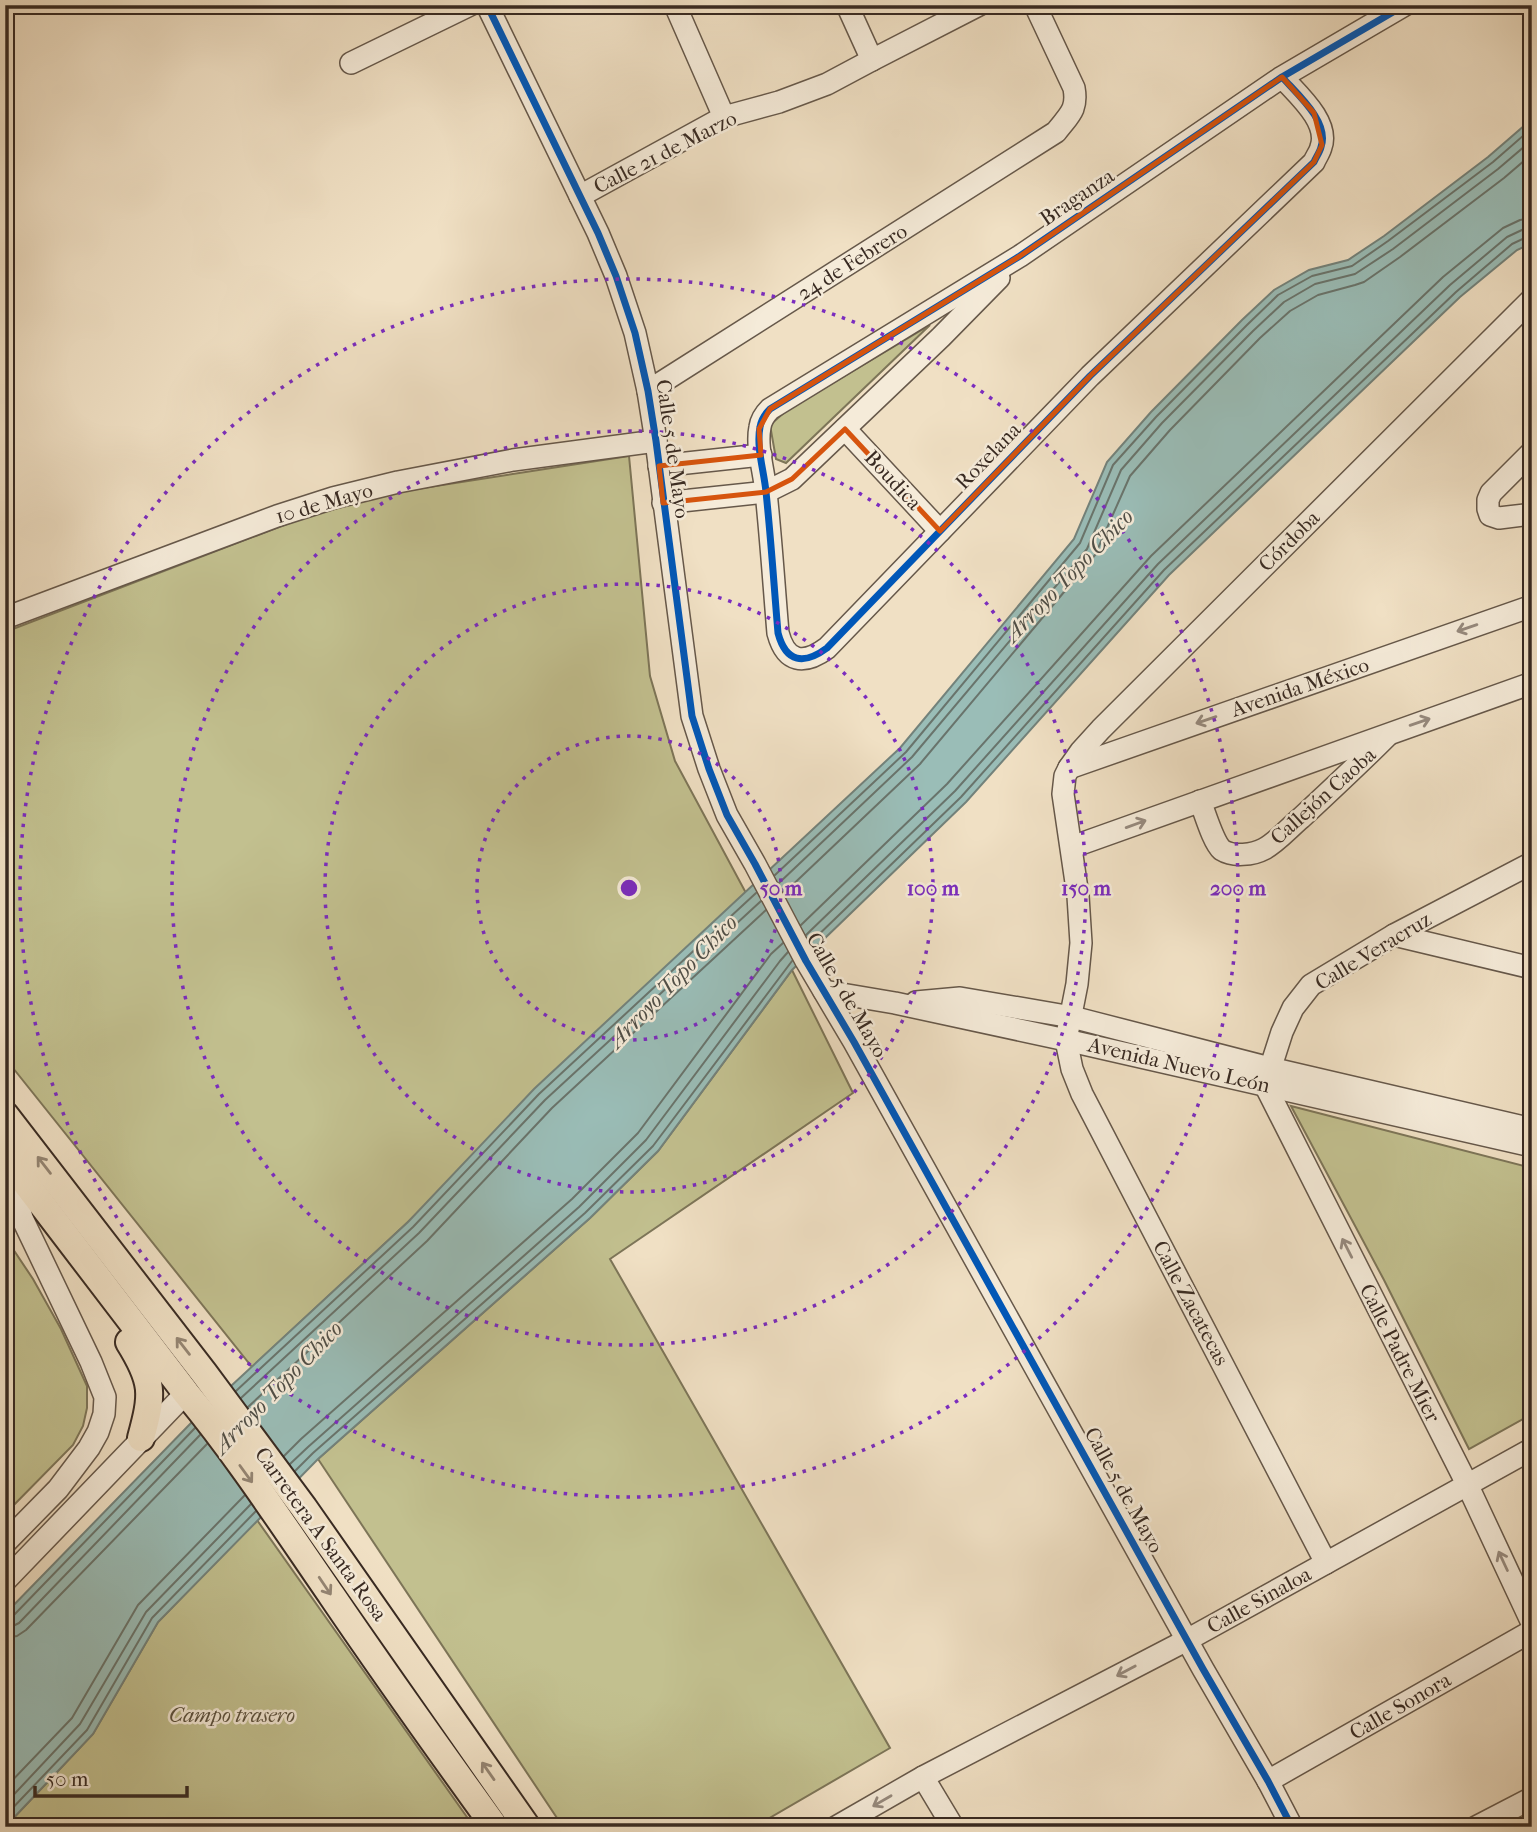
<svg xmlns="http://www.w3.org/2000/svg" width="1537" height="1832" viewBox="0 0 1537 1832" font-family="'IM FELL French Canon',serif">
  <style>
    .green { fill: #c2c08f; stroke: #7d7558; stroke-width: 2 }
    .water { fill: #9abdb7; stroke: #73827b; stroke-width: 2 }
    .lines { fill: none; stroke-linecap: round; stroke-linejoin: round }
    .shore { stroke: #69746c; stroke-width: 2 }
    .minor-casing { stroke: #66584a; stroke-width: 24 }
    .major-casing { stroke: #382a22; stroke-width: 30 }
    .minor { stroke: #f5ebd9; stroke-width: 21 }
    .major { stroke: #f0e0c4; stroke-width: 26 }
    .cycleway-casing { stroke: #f5ebd9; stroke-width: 11 }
    .cycleway { stroke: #0057b8; stroke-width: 7 }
    .oneway { stroke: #968a7e }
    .oneway2 { stroke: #948573 }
    .marked { fill: none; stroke: #d6540e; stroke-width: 5; stroke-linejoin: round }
    .ring { fill: none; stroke: #7b2cbf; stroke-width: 3.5; stroke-dasharray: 3.5 7 }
    .labels { text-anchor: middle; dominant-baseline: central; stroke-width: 5; stroke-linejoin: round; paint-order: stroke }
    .street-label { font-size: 21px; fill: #382a22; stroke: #f5ebd9 }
    .park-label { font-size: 21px; font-style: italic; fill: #5a503d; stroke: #f5ebd9 }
    .water-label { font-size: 23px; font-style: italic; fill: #504f47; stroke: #f5ebd9 }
    .centre { fill: #7b2cbf; stroke: #f5ebd9; stroke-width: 3.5 }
    .ring-label { font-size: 21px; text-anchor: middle; font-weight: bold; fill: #7b2cbf; stroke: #f5ebd9; stroke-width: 5; stroke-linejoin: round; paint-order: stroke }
  </style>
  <rect width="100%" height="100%" fill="#f0e0c4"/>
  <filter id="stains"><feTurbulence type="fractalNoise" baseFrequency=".00286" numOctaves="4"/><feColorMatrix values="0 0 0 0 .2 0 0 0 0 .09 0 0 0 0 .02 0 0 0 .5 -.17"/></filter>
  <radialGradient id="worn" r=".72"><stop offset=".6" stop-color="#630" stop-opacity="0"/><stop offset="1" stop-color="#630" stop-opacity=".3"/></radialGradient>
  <g class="green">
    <polygon points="930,325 786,463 776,459 770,425 786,411"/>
    <polygon points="629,456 650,676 675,761 746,893 408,1222 252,1367 5,1058 5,632 352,499"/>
    <polygon points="792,970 853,1093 610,1259 890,1748 754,1827 563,1827 318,1459 590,1218 658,1151"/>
    <polygon points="1291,1106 1532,1168 1532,1414 1469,1449 1384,1280"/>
    <polygon points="5,1237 33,1279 61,1329 87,1386 87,1408 83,1426 73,1445 5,1514"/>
    <polygon points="257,1520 474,1827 5,1827 93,1734 158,1622"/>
  </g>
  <polygon class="water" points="1532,119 1532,243 1517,250 1460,297 1169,575 966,802 792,970 658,1151 590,1218 318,1459 158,1622 93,1734 5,1827 5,1614 191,1423 408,1222 534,1089 900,748 1074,539 1107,462 1151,412 1242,320 1274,290 1309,270 1348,260 1384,236 1488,157"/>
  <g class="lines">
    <g class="shore">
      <polyline points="775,875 906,752 1080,543 1113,465 1156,417 1247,325 1278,295 1312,276 1352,266 1388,241 1493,162 1532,128"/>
      <polyline points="779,883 912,757 1087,549 1121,470 1162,423 1253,331 1284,302 1315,284 1355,274 1393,249 1498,169 1532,140"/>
      <polyline points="784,893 920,764 1095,555 1130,476 1170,430 1260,338 1290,311 1318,295 1355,285 1364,282 1400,257 1504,178 1532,154"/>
      <polyline points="801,925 947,784 1151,556 1443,277 1503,228 1520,220 1532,218"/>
      <polyline points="806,935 955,791 1158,564 1450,285 1507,237 1524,229 1532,228"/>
      <polyline points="810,943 961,797 1164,570 1456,292 1512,244 1527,237 1532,237"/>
      <polyline points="236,1391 413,1227 539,1094 756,893"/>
      <polyline points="241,1398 419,1233 545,1100 761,901"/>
      <polyline points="248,1407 427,1241 552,1108 766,910"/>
      <polyline points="284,1456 301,1439 572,1199 638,1133 771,954 783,943"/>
      <polyline points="290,1464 308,1447 579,1207 646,1140 780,961 788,952"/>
      <polyline points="295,1471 313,1453 585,1213 653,1146 792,961"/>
      <polyline points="5,1618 13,1616 195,1428"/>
      <polyline points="5,1627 13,1626 19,1623 200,1435"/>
      <polyline points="5,1638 17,1636 26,1630 207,1444"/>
      <polyline points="5,1788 72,1718 138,1605 245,1495"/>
      <polyline points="5,1804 80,1724 146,1612 251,1504"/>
      <polyline points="5,1816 87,1730 152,1618 256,1511"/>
    </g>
    <defs>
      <g id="minor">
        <polyline points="487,5 598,233 616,276 635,333 648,391 656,441 692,716 709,769 727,815 755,864 806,961 854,1042 1203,1669 1268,1781 1292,1827"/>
        <polyline points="675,5 724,117"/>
        <polyline points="847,5 872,60"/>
        <polyline points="351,63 470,5"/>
        <path d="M 1282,77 C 1297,94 1330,122 1321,147 C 1320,152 1316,157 1314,162 L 1090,376 L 827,648 C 804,665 786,663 778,633 C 774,586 771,539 766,492 C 764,471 756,447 760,427 C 761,420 765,414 770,409 L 1020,256 L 1282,77 L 1405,5"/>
        <polyline points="580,196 724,117 779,102 827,84 872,60 979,5"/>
        <path d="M 648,391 L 1056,132 C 1069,115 1078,110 1074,88 L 1035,5"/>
        <polyline points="845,429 940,531"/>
        <polyline points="1532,452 1491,493 1488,500 1488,509 1490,515 1499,518 1532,514"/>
        <polyline points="659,466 761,455"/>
        <polyline points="663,503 766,492 792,479 941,337 999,278"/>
        <polyline points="5,618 277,516 333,498 398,482 513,460 656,441"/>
        <polyline points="1069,768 1532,606"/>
        <path d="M 1200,801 C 1205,813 1213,842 1222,850 C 1233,857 1253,855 1264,849 C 1277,842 1289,828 1301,818 C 1330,791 1359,764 1387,736"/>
        <polyline points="1072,847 1532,683"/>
        <polyline points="1532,863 1394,935 1311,985 1293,1008 1282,1032 1265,1085 1467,1484 1532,1623"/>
        <polyline points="1394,935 1532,968"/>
        <polyline points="824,991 895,1003 1066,1040 1532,1146"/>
        <polyline points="916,1002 960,998 1072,1017 1270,1068 1532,1129"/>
        <polyline points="5,1543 58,1489 89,1448 98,1432 104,1414 105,1397 91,1362 22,1218 17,1199 10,1162"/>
        <polyline points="1326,1563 1082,1094 1072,1069 1066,1040 1077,984 1081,943 1078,896 1063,794 1065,776 1069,768 1081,751 1101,729 1532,299"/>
        <polyline points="5,1581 186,1393"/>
        <polyline points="923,1777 953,1827"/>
        <polyline points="1268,1781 1532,1631"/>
        <polyline points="836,1827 923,1777 1187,1640 1532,1449"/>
        <polyline points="1476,1827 1532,1798"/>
      </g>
      <g id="major">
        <polyline points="5,1115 204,1373 304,1508 527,1827"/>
        <path d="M 5,1156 L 186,1393 C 239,1457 285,1528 332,1596 C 385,1674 440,1751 495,1827"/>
        <path d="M 129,1342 C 154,1382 153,1394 141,1438"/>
      </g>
    </defs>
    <use href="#minor" class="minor-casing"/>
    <use href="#major" class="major-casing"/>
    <use href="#minor" class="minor"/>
    <use href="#major" class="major"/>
    <defs>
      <g id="cycleway">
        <polyline points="487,5 598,233 616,276 635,333 648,391 656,441 692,716 709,769 727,815 755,864 806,961 854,1042 1203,1669 1268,1781 1292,1827"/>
        <path d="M 1282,77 C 1297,94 1330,122 1321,147 C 1320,152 1316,157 1314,162 L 1090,376 L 827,648 C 804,665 786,663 778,633 C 774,586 771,539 766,492 C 764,471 756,447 760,427 C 761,420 765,414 770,409 L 1020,256 L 1282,77 L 1405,5"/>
      </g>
    </defs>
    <use href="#cycleway" class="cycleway-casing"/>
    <use href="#cycleway" class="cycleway"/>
  </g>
  <defs><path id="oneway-shaft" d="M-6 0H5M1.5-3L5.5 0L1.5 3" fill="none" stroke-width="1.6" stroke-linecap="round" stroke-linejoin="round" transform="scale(1.75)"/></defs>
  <g class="oneway">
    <use href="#oneway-shaft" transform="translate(1467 628) rotate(161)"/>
    <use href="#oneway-shaft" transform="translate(1206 720) rotate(161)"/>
    <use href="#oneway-shaft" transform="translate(1420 722) rotate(-19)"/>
    <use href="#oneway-shaft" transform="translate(1136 824) rotate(-20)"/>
    <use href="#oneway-shaft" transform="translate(1347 1248) rotate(-117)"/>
    <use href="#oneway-shaft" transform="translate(1503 1561) rotate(-115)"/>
    <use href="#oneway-shaft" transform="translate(1126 1671) rotate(152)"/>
    <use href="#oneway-shaft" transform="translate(882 1801) rotate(150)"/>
  </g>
  <g class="oneway2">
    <use href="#oneway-shaft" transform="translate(44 1165) rotate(-128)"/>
    <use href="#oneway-shaft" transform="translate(183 1346) rotate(-128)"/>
    <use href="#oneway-shaft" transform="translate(246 1474) rotate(54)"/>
    <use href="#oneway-shaft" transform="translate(325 1586) rotate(56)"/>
    <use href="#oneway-shaft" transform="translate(488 1771) rotate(-125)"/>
  </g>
  <path class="marked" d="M 1282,77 L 1314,113 L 1322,145 L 1314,162 L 1090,376 L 940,531 L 845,429 L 792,479 L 766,492 L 663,503 L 659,466 L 761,455 L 759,429 L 770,409 L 1020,256 Z"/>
  <g class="ring">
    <circle cx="629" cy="888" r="152"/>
    <circle cx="629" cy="888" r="304"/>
    <circle cx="629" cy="888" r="457"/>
    <circle cx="629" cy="888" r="609"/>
  </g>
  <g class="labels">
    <g class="street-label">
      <text transform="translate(665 152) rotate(-27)">Calle 21 de Marzo</text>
      <text transform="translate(1077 197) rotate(-34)">Braganza</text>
      <text transform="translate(852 262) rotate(-32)">24 de Febrero</text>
      <text transform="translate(673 449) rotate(82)">Calle 5 de Mayo</text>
      <text transform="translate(988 456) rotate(-46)">Roxelana</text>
      <text transform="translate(893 480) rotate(47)">Boudica</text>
      <text transform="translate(324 503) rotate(-16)">10 de Mayo</text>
      <text transform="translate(1289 541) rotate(-45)">Córdoba</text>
      <text transform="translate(1300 687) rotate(-19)">Avenida México</text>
      <text transform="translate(1323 796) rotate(-42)">Callejón Caoba</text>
      <text transform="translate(1373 951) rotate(-31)">Calle Veracruz</text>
      <text transform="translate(847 995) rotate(60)">Calle 5 de Mayo</text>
      <text transform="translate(1179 1065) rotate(13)">Avenida Nuevo León</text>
      <text transform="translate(1191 1303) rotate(62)">Calle Zacatecas</text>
      <text transform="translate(1400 1353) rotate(63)">Calle Padre Mier</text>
      <text transform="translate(1124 1490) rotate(61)">Calle 5 de Mayo</text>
      <text transform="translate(321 1534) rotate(54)">Carretera A Santa Rosa</text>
      <text transform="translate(1259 1600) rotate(-29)">Calle Sinaloa</text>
      <text transform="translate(1400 1706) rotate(-30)">Calle Sonora</text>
    </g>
    <g class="park-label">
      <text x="232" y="1715">Campo trasero</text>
    </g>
    <g class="water-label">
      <text transform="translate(1069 575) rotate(-46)">Arroyo Topo Chico</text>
      <text transform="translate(673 981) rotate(-46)">Arroyo Topo Chico</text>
      <text transform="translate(278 1387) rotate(-46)">Arroyo Topo Chico</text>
    </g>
  </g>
  <circle cx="629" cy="888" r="10" class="centre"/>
  <g class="ring-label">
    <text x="781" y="895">50 m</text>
    <text x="933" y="895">100 m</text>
    <text x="1086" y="895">150 m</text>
    <text x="1238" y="895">200 m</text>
  </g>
  <rect width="1537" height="1832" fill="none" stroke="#f0e0c4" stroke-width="28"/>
  <rect x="7" y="7" width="1523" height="1818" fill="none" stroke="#382a22" stroke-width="3.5"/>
  <rect x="14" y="14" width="1509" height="1804" fill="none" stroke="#382a22" stroke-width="2"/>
  <path d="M35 1786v10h152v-10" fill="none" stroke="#382a22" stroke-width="3.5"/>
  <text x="46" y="1786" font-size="21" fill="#382a22" stroke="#f5ebd9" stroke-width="5" paint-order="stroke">50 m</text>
  <rect width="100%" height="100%" filter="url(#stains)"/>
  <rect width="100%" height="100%" fill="url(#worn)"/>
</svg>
